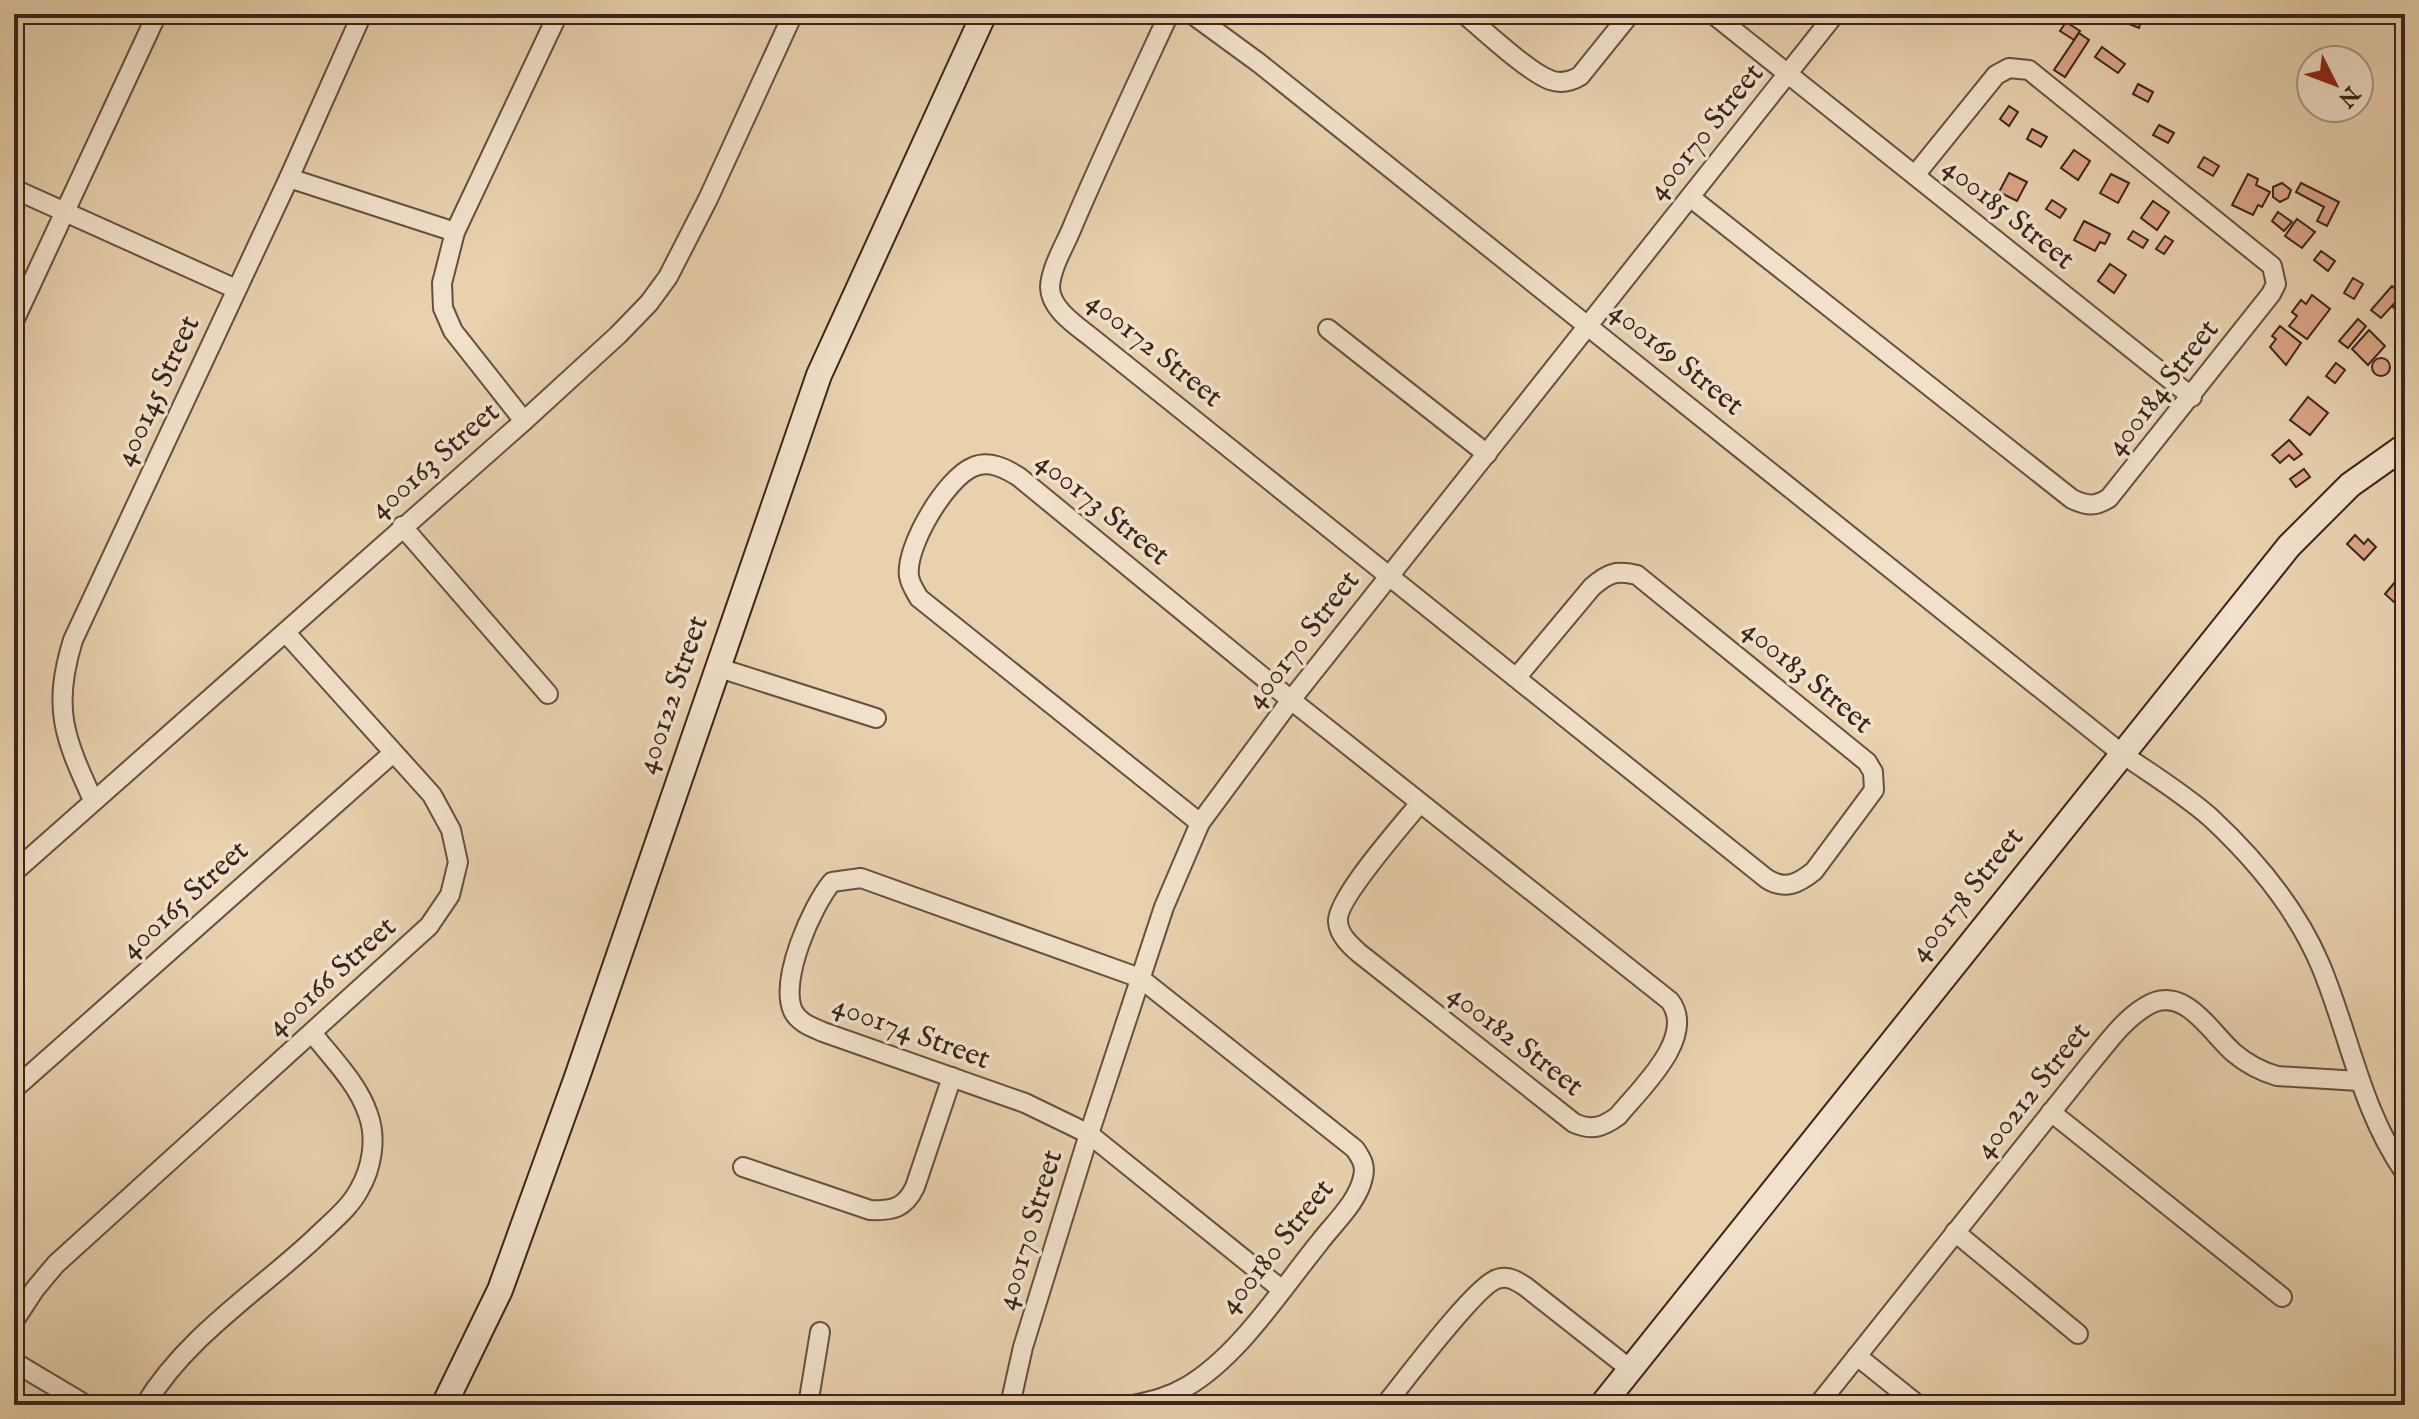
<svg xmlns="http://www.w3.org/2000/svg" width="2419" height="1419" viewBox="0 0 2419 1419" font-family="'IM FELL English',serif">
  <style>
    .building { fill: #dba586; stroke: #39251d; stroke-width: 2 }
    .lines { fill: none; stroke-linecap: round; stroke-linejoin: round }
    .street-casing { stroke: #655041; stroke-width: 22 }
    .secondary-casing { stroke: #39251d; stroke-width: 28 }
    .street { stroke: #f1e1ca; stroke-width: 18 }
    .secondary { stroke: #f1e1ca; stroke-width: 24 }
    .labels { text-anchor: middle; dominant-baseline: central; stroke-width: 7; stroke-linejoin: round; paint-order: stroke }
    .street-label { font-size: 30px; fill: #39251d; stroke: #f1e1ca }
  </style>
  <rect width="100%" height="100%" fill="#e9d1ae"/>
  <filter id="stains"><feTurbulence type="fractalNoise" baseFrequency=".0025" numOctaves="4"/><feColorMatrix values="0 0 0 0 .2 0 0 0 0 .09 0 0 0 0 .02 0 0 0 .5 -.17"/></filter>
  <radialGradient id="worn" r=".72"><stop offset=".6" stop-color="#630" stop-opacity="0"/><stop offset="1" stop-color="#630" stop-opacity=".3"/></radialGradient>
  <g class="building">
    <polygon points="2118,14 2133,14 2142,18 2139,28 2116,19"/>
    <polygon points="2066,22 2080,31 2074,40 2060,31"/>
    <polygon points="2079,33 2089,40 2065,77 2054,70"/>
    <polygon points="2102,47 2125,64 2118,73 2095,57"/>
    <polygon points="2138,84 2153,92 2148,102 2133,94"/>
    <polygon points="2009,106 2018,112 2009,126 2000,119"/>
    <polygon points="2159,125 2174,133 2168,143 2153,135"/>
    <polygon points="2032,129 2047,137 2041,147 2027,139"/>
    <polygon points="2074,150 2090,161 2078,180 2061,168"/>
    <polygon points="2204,157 2219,166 2213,176 2198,167"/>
    <polygon points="2009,173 2027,182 2017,201 1999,192"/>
    <polygon points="2111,174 2129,183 2118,203 2100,193"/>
    <polygon points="2248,174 2258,179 2256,185 2270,192 2262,207 2258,205 2253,215 2232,205"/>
    <polygon points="2282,183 2291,190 2288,198 2280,202 2273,197 2273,187"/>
    <polygon points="2301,183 2339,202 2327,226 2317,221 2324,207 2296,192"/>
    <polygon points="2052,200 2066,209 2060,218 2046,209"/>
    <polygon points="2153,201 2169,212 2157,230 2141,218"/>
    <polygon points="2278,212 2292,222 2284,231 2272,221"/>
    <polygon points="2297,219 2315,232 2302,248 2285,236"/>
    <polygon points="2084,221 2110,234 2105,244 2100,242 2095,251 2074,240"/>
    <polygon points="2133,231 2148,240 2143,248 2128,239"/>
    <polygon points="2165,236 2173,241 2164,254 2156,249"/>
    <polygon points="2321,251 2335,261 2328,271 2314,260"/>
    <polygon points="2110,264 2126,275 2114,293 2098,281"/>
    <polygon points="2353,278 2363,284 2354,299 2344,293"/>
    <polygon points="2392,286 2402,295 2381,318 2371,310"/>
    <polygon points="2312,295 2330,309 2307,339 2289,326 2297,316 2292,312 2301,300 2306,304"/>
    <polygon points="2401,299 2405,303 2405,319 2393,307"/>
    <polygon points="2358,319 2366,326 2348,348 2339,341"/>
    <polygon points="2280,326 2301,343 2286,365 2270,347 2276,339 2272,336"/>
    <polygon points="2369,330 2385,346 2368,365 2352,349"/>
    <circle cx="2381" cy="367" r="9"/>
    <polygon points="2336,363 2345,370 2335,383 2326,376"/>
    <polygon points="2308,397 2328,413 2310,435 2290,420"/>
    <polygon points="2289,440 2302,454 2294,460 2289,455 2280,463 2272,455"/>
    <polygon points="2304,469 2310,477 2296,487 2290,479"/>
    <polygon points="2355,535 2364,544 2368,539 2376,547 2364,560 2347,544"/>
    <polygon points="2405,570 2405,609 2404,611 2385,594"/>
  </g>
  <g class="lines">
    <defs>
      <g id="street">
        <path d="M 1169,14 C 1137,83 1104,153 1074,223 C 1067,242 1051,266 1050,287 C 1050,309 1077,326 1092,338 L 1767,879 C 1785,890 1798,884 1814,871 L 1874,790 L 1873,772 L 1867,762 L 1637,575 C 1616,570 1608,573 1592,587 L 1516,678"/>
        <path d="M 1192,14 L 1259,63 L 2121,753 C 2151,774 2184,794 2211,818 C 2255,859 2296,908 2320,964 C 2350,1035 2360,1108 2405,1173"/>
        <path d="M 1464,14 C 1485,31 1527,71 1550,80 C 1561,84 1570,82 1580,76 L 1630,14"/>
        <polyline points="1713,14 2192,397"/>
        <polyline points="289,178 455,232"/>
        <polyline points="14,189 236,289"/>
        <path d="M 1690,197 L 2072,499 C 2087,506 2095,507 2109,498 L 2271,294 L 2276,284 L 2272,266 L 2029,70 L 2009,68 L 1996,75 L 1915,175"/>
        <polyline points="14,321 157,14"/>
        <polyline points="1328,329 1487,454"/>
        <polyline points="524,421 453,331 443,308 442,283 455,232 558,14"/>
        <polyline points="402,526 548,694"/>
        <polyline points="716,667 876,718"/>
        <path d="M 93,800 C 64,737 52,708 73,640 L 289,178 L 362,14"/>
        <path d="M 1200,823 L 919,598 C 915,591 910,584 909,576 C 905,547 946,478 973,467 C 989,460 1005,468 1019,477 L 1291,700 L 1670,1001 C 1697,1037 1640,1089 1618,1116 C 1603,1127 1592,1131 1574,1123 L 1359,953 C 1350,945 1339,935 1338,922 C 1335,900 1404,823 1420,803"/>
        <polyline points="14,872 524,421 618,335 649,303 668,277 708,199 793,14"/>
        <polyline points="14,1089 393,753"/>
        <polyline points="2051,1112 2282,1297"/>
        <path d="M 743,1167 L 870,1210 C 893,1211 905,1208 915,1187 L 952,1077"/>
        <polyline points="1955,1232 2078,1334"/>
        <polyline points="14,1321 35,1289 56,1264 429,926 450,895 458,862 451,830 432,795 286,633"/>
        <polyline points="1857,1356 1918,1405"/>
        <polyline points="14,1362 86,1405"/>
        <path d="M 145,1405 C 186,1337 257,1292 314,1239 C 329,1224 349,1209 359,1190 C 372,1168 377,1138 368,1114 C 358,1084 332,1058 313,1034"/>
        <polyline points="808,1405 820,1332"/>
        <polyline points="1010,1405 1023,1347 1089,1134 1164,907 1200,823 1291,700 1835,14"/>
        <path d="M 1133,1405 C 1152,1401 1169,1397 1186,1387 C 1238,1357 1281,1290 1319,1243 C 1334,1223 1358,1202 1363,1177 C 1366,1165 1361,1158 1355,1149 L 1140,978 L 861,878 L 832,882 C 812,906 779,980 793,1011 C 799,1023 812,1027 823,1032 L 1025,1103 L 1089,1134 L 1281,1289"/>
        <path d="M 1385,1405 C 1404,1382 1475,1286 1497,1279 C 1508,1275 1517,1281 1526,1287 L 1630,1369"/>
        <path d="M 1818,1405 L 2089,1065 C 2106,1045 2122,1021 2145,1007 C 2183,982 2209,1031 2234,1053 C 2247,1064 2260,1071 2277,1076 L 2359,1081"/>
      </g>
      <g id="secondary">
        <polyline points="444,1405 500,1290 577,1077 819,375 984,14"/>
        <polyline points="1602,1405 2289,546 2350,485 2405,446"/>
      </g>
    </defs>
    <use href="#street" class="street-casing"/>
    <use href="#secondary" class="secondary-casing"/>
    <use href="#street" class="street"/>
    <use href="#secondary" class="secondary"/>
  </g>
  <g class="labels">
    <g class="street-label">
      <text transform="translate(1706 132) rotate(-51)">400170 Street</text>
      <text transform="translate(2008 214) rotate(39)">400185 Street</text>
      <text transform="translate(1154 350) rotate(39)">400172 Street</text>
      <text transform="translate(1676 359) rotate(39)">400169 Street</text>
      <text transform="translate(2163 388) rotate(-52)">400184 Street</text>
      <text transform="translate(158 391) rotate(-65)">400145 Street</text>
      <text transform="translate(435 461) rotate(-41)">400163 Street</text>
      <text transform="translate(1102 509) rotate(39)">400173 Street</text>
      <text transform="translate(1303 640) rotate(-52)">400170 Street</text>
      <text transform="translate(1807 677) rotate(40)">400183 Street</text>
      <text transform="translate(673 695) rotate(-71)">400122 Street</text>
      <text transform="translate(1967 895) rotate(-51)">400178 Street</text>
      <text transform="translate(185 900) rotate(-42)">400165 Street</text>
      <text transform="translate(332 977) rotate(-42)">400166 Street</text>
      <text transform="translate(911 1033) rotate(20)">400174 Street</text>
      <text transform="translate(1515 1041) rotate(38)">400182 Street</text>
      <text transform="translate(2033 1091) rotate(-51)">400212 Street</text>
      <text transform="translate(1030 1230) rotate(-73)">400170 Street</text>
      <text transform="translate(1277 1247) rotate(-51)">400180 Street</text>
    </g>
  </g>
  <rect width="2419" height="1419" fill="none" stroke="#e9d1ae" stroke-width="48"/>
  <rect x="16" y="16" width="2387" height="1387" fill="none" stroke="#39251d" stroke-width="4"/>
  <rect x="24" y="24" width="2371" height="1371" fill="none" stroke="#39251d" stroke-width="2"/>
  <g transform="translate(2335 84) rotate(132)"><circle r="38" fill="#f1e1ca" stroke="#a79685" stroke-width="2"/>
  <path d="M0-6L14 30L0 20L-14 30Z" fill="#8f2418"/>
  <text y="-12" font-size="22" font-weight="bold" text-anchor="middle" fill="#39251d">N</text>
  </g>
  <rect width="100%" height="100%" filter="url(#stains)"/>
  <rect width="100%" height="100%" fill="url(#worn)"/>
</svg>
